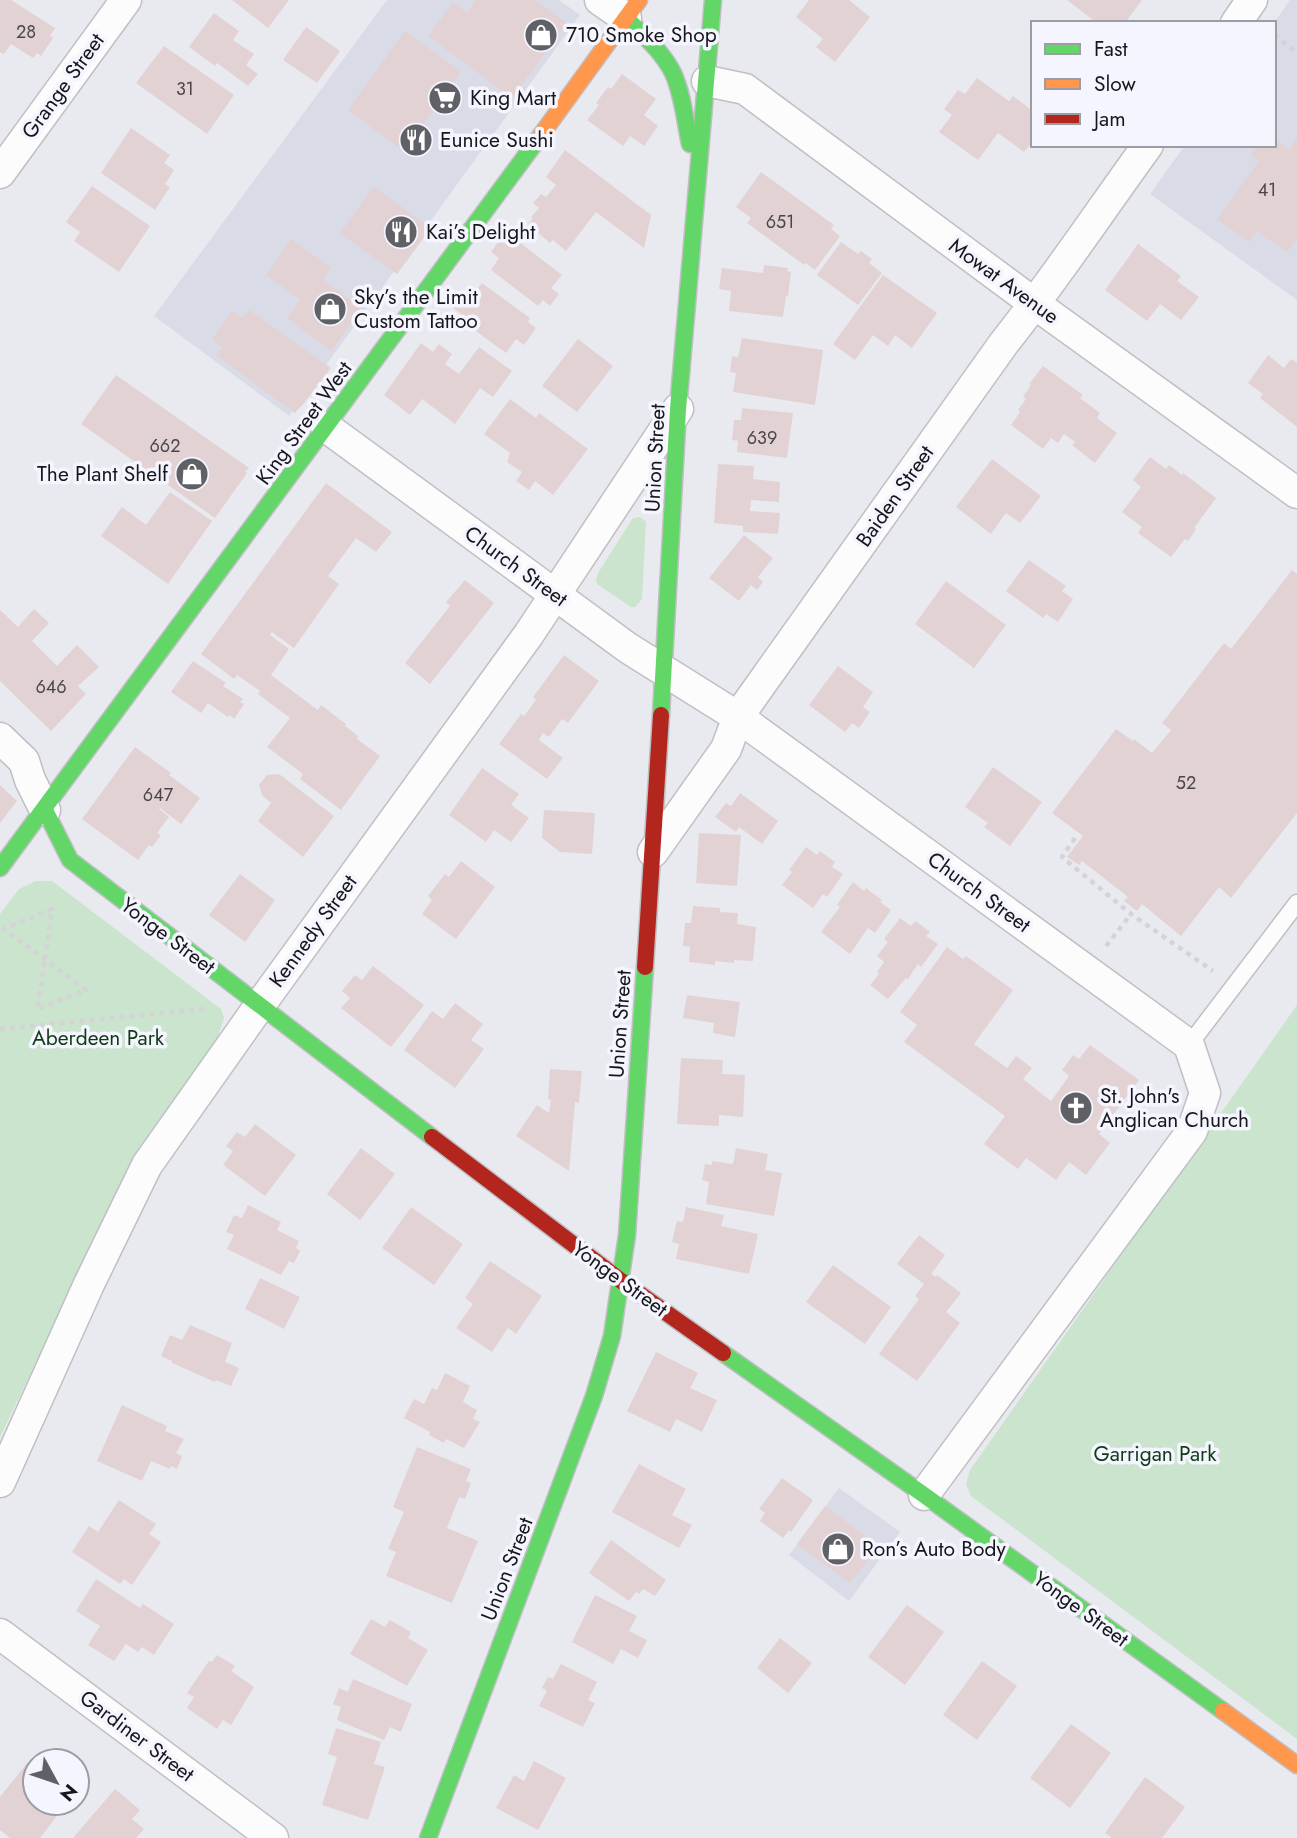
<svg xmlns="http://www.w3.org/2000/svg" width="1297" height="1838" viewBox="0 0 1297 1838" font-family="Jost,sans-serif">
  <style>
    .built { fill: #d9dbe7 }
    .green { fill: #cae4cd }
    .building { fill: #e2d2d4 }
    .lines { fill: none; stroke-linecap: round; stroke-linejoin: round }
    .lane-casing { stroke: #bfbfc4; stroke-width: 19 }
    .street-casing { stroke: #bfbfc4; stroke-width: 33 }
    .fast-casing { stroke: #bfbfc4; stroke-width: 19 }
    .slow-casing { stroke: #bfbfc4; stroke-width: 19 }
    .jam-casing { stroke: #bfbfc4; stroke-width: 19 }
    .path { stroke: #d4d4d6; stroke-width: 4.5; stroke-dasharray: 5 5; stroke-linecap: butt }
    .lane { stroke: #fcfcfd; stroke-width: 16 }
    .street { stroke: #fcfcfd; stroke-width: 30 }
    .fast { stroke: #63d668; stroke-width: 16 }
    .slow { stroke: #ff974d; stroke-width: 16 }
    .jam { stroke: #b3261e; stroke-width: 16 }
    .labels { text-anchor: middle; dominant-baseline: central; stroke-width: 7; stroke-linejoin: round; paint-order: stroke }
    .number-label { font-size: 18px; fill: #4a4649 }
    .poi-label { font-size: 21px; fill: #17171b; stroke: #f4f5fe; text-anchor: start }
    .street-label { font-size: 21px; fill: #17171b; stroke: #f4f5fe }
    .park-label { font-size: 21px; fill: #113a15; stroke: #f4f5fe }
  </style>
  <rect width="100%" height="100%" fill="#e9eaf0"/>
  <g class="built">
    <polygon points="387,0 559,0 580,15 289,416 154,316"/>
    <polygon points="1290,0 1297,0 1297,300 1150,194 1185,145 1274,145 1274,23"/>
    <polygon points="839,1488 900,1532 849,1601 789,1555"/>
  </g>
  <g class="green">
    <polygon points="640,517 646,522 642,599 635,607 631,607 597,584 596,579 598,573 633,518"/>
    <polygon points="36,881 52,881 221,1009 224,1018 217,1039 151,1131 93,1243 0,1437 0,914 19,889"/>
    <polygon points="1297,1005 1297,1739 971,1496 966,1484 970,1470"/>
  </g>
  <g class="building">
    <polygon points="0,0 11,0 55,28 50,36 53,38 41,56 37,53 33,58 11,44 4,54 0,52"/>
    <polygon points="232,0 289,0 268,28"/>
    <polygon points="476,0 535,0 567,23 512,98 428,36 453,2 467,13"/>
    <polygon points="809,0 849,0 870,17 835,62 816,47 823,39 796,17"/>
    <polygon points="1067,0 1142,0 1125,23 1097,23"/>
    <polygon points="214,13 239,31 233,40 254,54 246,65 258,74 248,86 217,63 215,66 189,47"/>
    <polygon points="306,27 340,51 317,83 283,60"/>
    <polygon points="405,31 461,72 404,151 348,110"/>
    <polygon points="164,46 234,95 207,134 136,83"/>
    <polygon points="622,74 656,99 644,115 658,126 644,146 630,136 623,146 587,120 599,105 596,103 608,87 611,89"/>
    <polygon points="977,78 1009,101 1013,96 1033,111 1033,141 1024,152 998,133 978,160 939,132 952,115 944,109 958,90 965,94"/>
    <polygon points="131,128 170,155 164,163 174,170 165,184 170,187 155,210 101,173"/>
    <polygon points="1274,138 1289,150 1297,139 1297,239 1287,252 1257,231 1249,242 1217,219 1259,161 1251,155 1259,145 1274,145"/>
    <polygon points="565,150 651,215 644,248 596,212 566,251 553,240 550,243 528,224 533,218 531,217 539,208 533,203 541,194 546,197 556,185 546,177"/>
    <polygon points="761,172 834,225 831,229 840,236 815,270 806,263 804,265 747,223 751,218 736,207"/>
    <polygon points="92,186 150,226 119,272 74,241 80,232 66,222"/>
    <polygon points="374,187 431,228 397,274 340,233"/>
    <polygon points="502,237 510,242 514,238 562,275 551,288 559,294 550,306 543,300 538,306 491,270 499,258 491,252"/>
    <polygon points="291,239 331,268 323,280 362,308 331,351 287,318 300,300 266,275"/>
    <polygon points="841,242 858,254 861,251 872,259 869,263 882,273 858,305 817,275"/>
    <polygon points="1138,244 1181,276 1177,281 1199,297 1181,320 1160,304 1147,321 1105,290"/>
    <polygon points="764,265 788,268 787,271 791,272 788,296 786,296 783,317 729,311 731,291 719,289 722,268 763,273"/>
    <polygon points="883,275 937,313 912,348 895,335 888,346 873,335 855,360 833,344"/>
    <polygon points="482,283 530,318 528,322 536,328 524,345 516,339 506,353 458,318 461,314 453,308 463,293 470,299"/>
    <polygon points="249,310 331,368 305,402 295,413 216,355 222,347 212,339 232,311 242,318"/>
    <polygon points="742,338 823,350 815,405 733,392 736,373 730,372 732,356 738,357"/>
    <polygon points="578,339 613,366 577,412 542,386"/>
    <polygon points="421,343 433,352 439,344 452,354 445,364 459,374 479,347 512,371 493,397 480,388 455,424 422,399 410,415 384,395"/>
    <polygon points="1268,355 1284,368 1291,359 1297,363 1297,427 1260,398 1263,394 1248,383"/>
    <polygon points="1043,366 1083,395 1080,398 1100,413 1097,418 1117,433 1095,463 1072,445 1075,442 1064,434 1058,443 1051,438 1043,449 1011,425 1020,412 1018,410 1026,399 1023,397 1031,385 1029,384"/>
    <polygon points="116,375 249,468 245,472 247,473 215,518 81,424"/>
    <polygon points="510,399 536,418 539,413 588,449 553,495 535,481 529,490 516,481 522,472 507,462 510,453 484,434"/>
    <polygon points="742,408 793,413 787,458 737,452 738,441 732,440 734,420 741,420"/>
    <polygon points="1150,457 1166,469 1169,465 1182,475 1183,473 1216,498 1194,528 1196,529 1188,541 1185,539 1171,557 1138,533 1142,527 1122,512 1141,487 1133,480"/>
    <polygon points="992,459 1041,496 1020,523 1006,513 991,534 956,507"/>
    <polygon points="718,464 754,466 753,479 780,482 779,502 751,500 750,511 780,513 778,534 743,532 743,526 714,523"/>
    <polygon points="326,483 392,532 376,552 356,538 328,576 339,584 294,648 272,632 270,635 289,649 271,675 318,710 321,705 346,724 345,726 358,736 357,739 380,756 341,810 300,779 303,774 267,747 290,718 258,694 260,691 237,675 234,679 201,654"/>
    <polygon points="170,492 212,521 168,584 101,536 122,507 146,525"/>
    <polygon points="744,535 773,558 758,577 763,582 757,590 751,585 739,601 709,578"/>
    <polygon points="1029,560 1066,586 1062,591 1073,599 1058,622 1046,614 1043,618 1006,591"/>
    <polygon points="1292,570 1297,574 1297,813 1231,898 1219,887 1181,936 1142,904 1137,911 1124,901 1128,897 1082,861 1079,865 1067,857 1083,836 1052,813 1116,729 1133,741 1134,739 1152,753 1171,730 1162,723 1224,643 1231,649"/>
    <polygon points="465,580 494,603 430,684 405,663 450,606 446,602"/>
    <polygon points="946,581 1006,625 974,668 915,624"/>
    <polygon points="34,609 49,623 32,641 57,666 77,645 99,667 78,686 86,694 51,731 0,681 0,610 18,627"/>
    <polygon points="564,655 599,681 568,723 562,719 549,737 543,733 539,740 563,758 547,779 499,744 521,714 524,716 536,700 533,697"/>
    <polygon points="193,661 226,683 223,686 243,699 240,702 244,704 234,719 230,715 228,717 208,703 201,713 171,692"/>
    <polygon points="838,666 873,692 863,707 870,712 859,728 852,723 845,732 809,705"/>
    <polygon points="135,747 171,773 169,775 200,798 181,824 160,808 159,809 169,817 157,833 161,835 152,847 149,845 138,860 82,819"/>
    <polygon points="993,767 1042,802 1010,846 984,827 988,823 965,807"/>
    <polygon points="482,768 519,794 511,805 529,818 511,842 494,830 486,842 449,815"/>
    <polygon points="279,774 334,816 303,857 258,821 271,803 262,795 259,785 267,775"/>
    <polygon points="0,785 17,801 0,823"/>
    <polygon points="740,793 778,821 762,844 739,827 736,832 715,817 726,803 731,806"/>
    <polygon points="544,810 595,813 592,854 560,852 542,838"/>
    <polygon points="699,833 741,835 737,886 696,883"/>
    <polygon points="806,847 817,855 820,851 835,862 832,867 843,874 827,897 823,894 813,908 782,885 792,872 789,870"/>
    <polygon points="461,861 495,887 456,939 422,914 432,900 428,896 445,874 449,877"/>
    <polygon points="240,874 275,900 245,942 209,915"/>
    <polygon points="853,882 864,891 866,888 882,900 880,902 891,910 875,933 868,928 850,954 821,932 840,907 837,905"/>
    <polygon points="693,906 720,908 720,912 738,913 737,924 756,927 753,961 734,960 734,963 715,961 715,965 689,962 690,947 683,946 685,923 691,923"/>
    <polygon points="900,918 911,926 915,921 917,922 930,932 926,936 938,944 921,967 918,964 908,979 906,978 888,999 870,985 879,974 877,972 884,962 877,956 888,942 884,939"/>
    <polygon points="947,947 963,959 966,956 1013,990 974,1044 1007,1068 1016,1056 1032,1068 1023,1079 1051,1101 1069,1076 1062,1070 1073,1055 1079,1059 1090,1045 1139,1080 1099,1134 1110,1143 1086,1175 1069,1162 1056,1180 1026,1158 1018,1169 984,1144 1005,1116 904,1042 917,1025 900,1012"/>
    <polygon points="373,966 424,1005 391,1047 341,1008 350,998 342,991 355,975 362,980"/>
    <polygon points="687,995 740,1002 735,1037 713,1033 714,1023 683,1018"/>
    <polygon points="455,1003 483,1024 471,1040 484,1049 455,1088 404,1050 432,1011 443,1019"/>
    <polygon points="681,1058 723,1060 722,1074 745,1075 743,1117 719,1115 719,1126 677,1124"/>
    <polygon points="550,1069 582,1071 579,1103 575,1102 569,1171 516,1136 537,1105 549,1113 551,1099 548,1100"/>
    <polygon points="255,1124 296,1155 265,1196 223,1165 233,1151 226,1146 237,1132 245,1137"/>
    <polygon points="361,1148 395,1174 360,1220 327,1194"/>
    <polygon points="736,1148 768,1154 765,1170 782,1173 774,1216 706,1204 709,1182 702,1180 705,1164 712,1165 712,1161 733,1164"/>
    <polygon points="248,1205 281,1222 277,1230 299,1241 296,1248 300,1251 294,1263 289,1261 281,1275 227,1249 234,1235 226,1232 234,1215 242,1218"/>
    <polygon points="411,1207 463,1244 434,1285 382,1248"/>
    <polygon points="686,1207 724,1215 721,1226 758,1234 749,1274 676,1259 679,1244 672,1242 677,1221 683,1222"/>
    <polygon points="919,1235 945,1255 931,1274 936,1277 937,1275 961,1293 946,1312 960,1323 917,1381 879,1354 919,1299 915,1296 924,1284 897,1264"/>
    <polygon points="490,1261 542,1296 516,1334 508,1328 492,1352 456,1328 473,1304 465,1298"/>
    <polygon points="833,1265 891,1307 865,1344 806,1302"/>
    <polygon points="260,1278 300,1297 284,1329 245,1309"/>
    <polygon points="190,1325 232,1343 225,1362 239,1368 231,1386 216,1380 215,1382 172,1363 172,1361 161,1356 170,1335 182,1340"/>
    <polygon points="656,1352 698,1373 690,1388 717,1400 702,1432 676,1419 670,1432 627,1411"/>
    <polygon points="445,1373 470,1386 463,1402 477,1410 473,1419 480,1422 464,1448 446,1439 444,1443 440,1441 429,1435 430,1432 404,1418 414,1399 424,1404 432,1388 437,1390"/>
    <polygon points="122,1405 167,1426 165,1431 184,1439 176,1453 182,1456 177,1469 171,1466 170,1469 151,1461 142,1481 97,1461"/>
    <polygon points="417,1447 471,1469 466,1481 471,1483 465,1499 459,1497 447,1528 478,1541 452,1603 386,1576 396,1552 388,1549 404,1512 393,1507"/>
    <polygon points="639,1464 686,1489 672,1515 692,1525 679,1548 612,1512"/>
    <polygon points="782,1478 813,1500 791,1532 789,1530 783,1538 760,1521 765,1513 759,1509"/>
    <polygon points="119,1500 156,1524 149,1534 161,1542 132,1585 124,1579 120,1584 72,1552 89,1526 98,1532"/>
    <polygon points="825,1506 879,1546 850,1583 797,1544"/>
    <polygon points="611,1540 666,1580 655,1596 643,1589 639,1594 636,1592 629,1601 589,1573"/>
    <polygon points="96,1579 140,1608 143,1604 174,1624 154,1655 142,1647 138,1652 126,1644 114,1661 88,1645 100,1626 76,1611"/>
    <polygon points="595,1595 637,1616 629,1631 647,1640 638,1658 621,1649 613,1664 572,1642"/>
    <polygon points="907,1605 944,1632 905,1685 868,1657"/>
    <polygon points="371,1619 385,1627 390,1620 411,1632 408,1638 428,1650 407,1686 350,1654"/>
    <polygon points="780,1638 812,1663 788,1693 757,1668"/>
    <polygon points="217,1655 235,1666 231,1671 254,1687 231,1725 223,1720 217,1729 187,1708 194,1697 187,1693 209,1661 212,1662"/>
    <polygon points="982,1661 1017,1686 977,1740 943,1715"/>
    <polygon points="561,1664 597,1682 588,1700 595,1703 583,1727 539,1706 547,1691 542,1688 548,1677 553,1679"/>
    <polygon points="353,1679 412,1704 401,1732 390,1727 384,1740 337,1720 341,1707 333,1704 339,1688 348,1692"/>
    <polygon points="1071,1724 1111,1753 1070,1808 1030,1778"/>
    <polygon points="336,1728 381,1742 374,1764 385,1767 368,1820 322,1805 337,1757 328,1754"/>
    <polygon points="534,1761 566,1778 538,1830 496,1808 514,1775 524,1781"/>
    <polygon points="27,1763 35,1769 35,1803 67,1803 40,1838 10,1838 0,1830 0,1797"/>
    <polygon points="1145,1777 1185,1807 1162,1838 1112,1838 1105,1833"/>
    <polygon points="115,1789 140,1810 132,1819 144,1829 136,1838 73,1838"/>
  </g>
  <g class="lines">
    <defs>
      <polyline id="lane" points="1189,1045 1297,903"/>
      <g id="street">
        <polyline points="600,0 626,18"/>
        <polyline points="1236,23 1252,0"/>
        <polyline points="707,81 745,89 1035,304 1297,493"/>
        <polyline points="0,173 126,0"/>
        <polyline points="326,427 628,648 738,717 1189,1045 1205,1093 1192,1131 924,1495"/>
        <polyline points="0,738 24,761 30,780 45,810"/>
        <path d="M 653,852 L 726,749 L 738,717 L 752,697 L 1004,343 C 1055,279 1100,211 1148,145"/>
        <polyline points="0,1482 89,1284 147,1165 260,1005 529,634 678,409"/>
        <polyline points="0,1634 273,1838"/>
      </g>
      <g id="fast">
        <path d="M 626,18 C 643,35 662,51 673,73 C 683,95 685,121 690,144"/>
        <polyline points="661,715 678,409 713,0"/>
        <polyline points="45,810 70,860 432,1137"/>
        <polyline points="0,868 541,135"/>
        <polyline points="723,1353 924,1495 1223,1711"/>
        <polyline points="428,1838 594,1396 612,1336 627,1235 645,967"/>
      </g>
      <g id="slow">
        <polyline points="541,135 639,0"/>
        <polyline points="1223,1711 1297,1765"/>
      </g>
      <g id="jam">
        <polyline points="645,967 661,715"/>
        <polyline points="432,1137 620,1280 723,1353"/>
      </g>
    </defs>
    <use href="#lane" class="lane-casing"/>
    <use href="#street" class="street-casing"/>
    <use href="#fast" class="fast-casing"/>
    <use href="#slow" class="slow-casing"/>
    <use href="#jam" class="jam-casing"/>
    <g class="path">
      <polyline points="1274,35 1297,53"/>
      <polyline points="1075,838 1062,857 1131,914 1213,971"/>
      <polyline points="1106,946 1131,914"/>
      <polyline points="45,959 52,909 4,929 86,990 37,1009 45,959"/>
      <polyline points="0,1029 205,1009"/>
    </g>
    <use href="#lane" class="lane"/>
    <use href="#street" class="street"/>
    <use href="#fast" class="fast"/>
    <use href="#slow" class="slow"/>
    <use href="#jam" class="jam"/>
  </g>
  <defs>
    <symbol id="shop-disc" viewBox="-11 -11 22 22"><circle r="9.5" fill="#606166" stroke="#f4f5fe"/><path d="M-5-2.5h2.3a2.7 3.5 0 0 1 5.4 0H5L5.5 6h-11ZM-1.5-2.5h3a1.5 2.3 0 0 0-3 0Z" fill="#fff"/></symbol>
    <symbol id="supermarket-disc" viewBox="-11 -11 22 22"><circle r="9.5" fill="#606166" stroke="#f4f5fe"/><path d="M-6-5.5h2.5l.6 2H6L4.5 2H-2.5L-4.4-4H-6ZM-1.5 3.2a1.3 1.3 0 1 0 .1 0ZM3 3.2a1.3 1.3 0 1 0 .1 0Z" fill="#fff"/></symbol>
    <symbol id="restaurant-disc" viewBox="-11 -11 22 22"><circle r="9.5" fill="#606166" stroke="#f4f5fe"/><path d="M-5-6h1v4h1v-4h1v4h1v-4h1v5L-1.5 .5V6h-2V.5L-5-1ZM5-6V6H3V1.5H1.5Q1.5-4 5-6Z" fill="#fff"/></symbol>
    <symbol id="church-disc" viewBox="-11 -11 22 22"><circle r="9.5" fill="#606166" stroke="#f4f5fe"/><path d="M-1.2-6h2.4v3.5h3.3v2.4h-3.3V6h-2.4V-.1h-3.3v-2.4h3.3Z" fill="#fff"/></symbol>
  </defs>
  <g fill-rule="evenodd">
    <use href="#shop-disc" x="522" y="16" width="38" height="38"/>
    <use href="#supermarket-disc" x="426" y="79" width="38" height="38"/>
    <use href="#restaurant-disc" x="397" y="121" width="38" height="38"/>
    <use href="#restaurant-disc" x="382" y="213" width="38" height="38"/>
    <use href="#shop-disc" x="311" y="290" width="38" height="38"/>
    <use href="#shop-disc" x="173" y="455" width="38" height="38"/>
    <use href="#church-disc" x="1057" y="1089" width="38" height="38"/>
    <use href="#shop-disc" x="819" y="1530" width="38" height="38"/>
  </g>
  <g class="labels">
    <g class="number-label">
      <text x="26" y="32">28</text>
      <text x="185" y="89">31</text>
      <text x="1267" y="190">41</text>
      <text x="780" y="222">651</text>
      <text x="762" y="438">639</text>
      <text x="165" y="446">662</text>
      <text x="51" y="687">646</text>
      <text x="1186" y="783">52</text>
      <text x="158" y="795">647</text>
    </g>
    <g class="poi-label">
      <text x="566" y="35">710 Smoke Shop</text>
      <text x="470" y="98">King Mart</text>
      <text x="440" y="140">Eunice Sushi</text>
      <text x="426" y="232">Kai’s Delight</text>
      <text x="354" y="297">Sky’s the Limit<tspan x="354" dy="24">Custom Tattoo</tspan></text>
      <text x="168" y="474" text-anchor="end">The Plant Shelf</text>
      <text x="1100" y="1096">St. John's<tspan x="1100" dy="24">Anglican Church</tspan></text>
      <text x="862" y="1549">Ron’s Auto Body</text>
    </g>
    <g class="street-label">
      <text transform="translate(63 86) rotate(-54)">Grange Street</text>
      <text transform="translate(1004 281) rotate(36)">Mowat Avenue</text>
      <text transform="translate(304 423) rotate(-54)">King Street West</text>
      <text transform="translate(655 458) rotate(-87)">Union Street</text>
      <text transform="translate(895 496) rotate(-55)">Baiden Street</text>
      <text transform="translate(516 566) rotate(36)">Church Street</text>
      <text transform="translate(979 892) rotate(36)">Church Street</text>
      <text transform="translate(313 931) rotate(-54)">Kennedy Street</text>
      <text transform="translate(168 936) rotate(37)">Yonge Street</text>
      <text transform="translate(620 1024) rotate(-86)">Union Street</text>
      <text transform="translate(620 1279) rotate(36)">Yonge Street</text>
      <text transform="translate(507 1569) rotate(-69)">Union Street</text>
      <text transform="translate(1081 1609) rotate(36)">Yonge Street</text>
      <text transform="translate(137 1736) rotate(37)">Gardiner Street</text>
    </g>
    <g class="park-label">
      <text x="98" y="1038">Aberdeen Park</text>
      <text x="1155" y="1454">Garrigan Park</text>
    </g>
  </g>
  <rect x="1031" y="21" width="245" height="126" fill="#f4f5fe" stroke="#9c9ca3" stroke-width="2"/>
  <rect x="1045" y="44" width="35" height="10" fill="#63d668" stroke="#9c9ca3" stroke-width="2"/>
  <text x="1094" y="56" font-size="21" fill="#17171b">Fast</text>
  <rect x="1045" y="79" width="35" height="10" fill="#ff974d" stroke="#9c9ca3" stroke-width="2"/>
  <text x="1094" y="91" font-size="21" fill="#17171b">Slow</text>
  <rect x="1045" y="114" width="35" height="10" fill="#b3261e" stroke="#9c9ca3" stroke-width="2"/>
  <text x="1094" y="126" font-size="21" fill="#17171b">Jam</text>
  <g transform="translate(56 1782) rotate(130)"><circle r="33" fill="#f4f5fe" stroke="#9c9ca3" stroke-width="2"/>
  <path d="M0-5L12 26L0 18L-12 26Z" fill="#606166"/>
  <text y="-10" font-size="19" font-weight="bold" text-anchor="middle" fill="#17171b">N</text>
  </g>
</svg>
